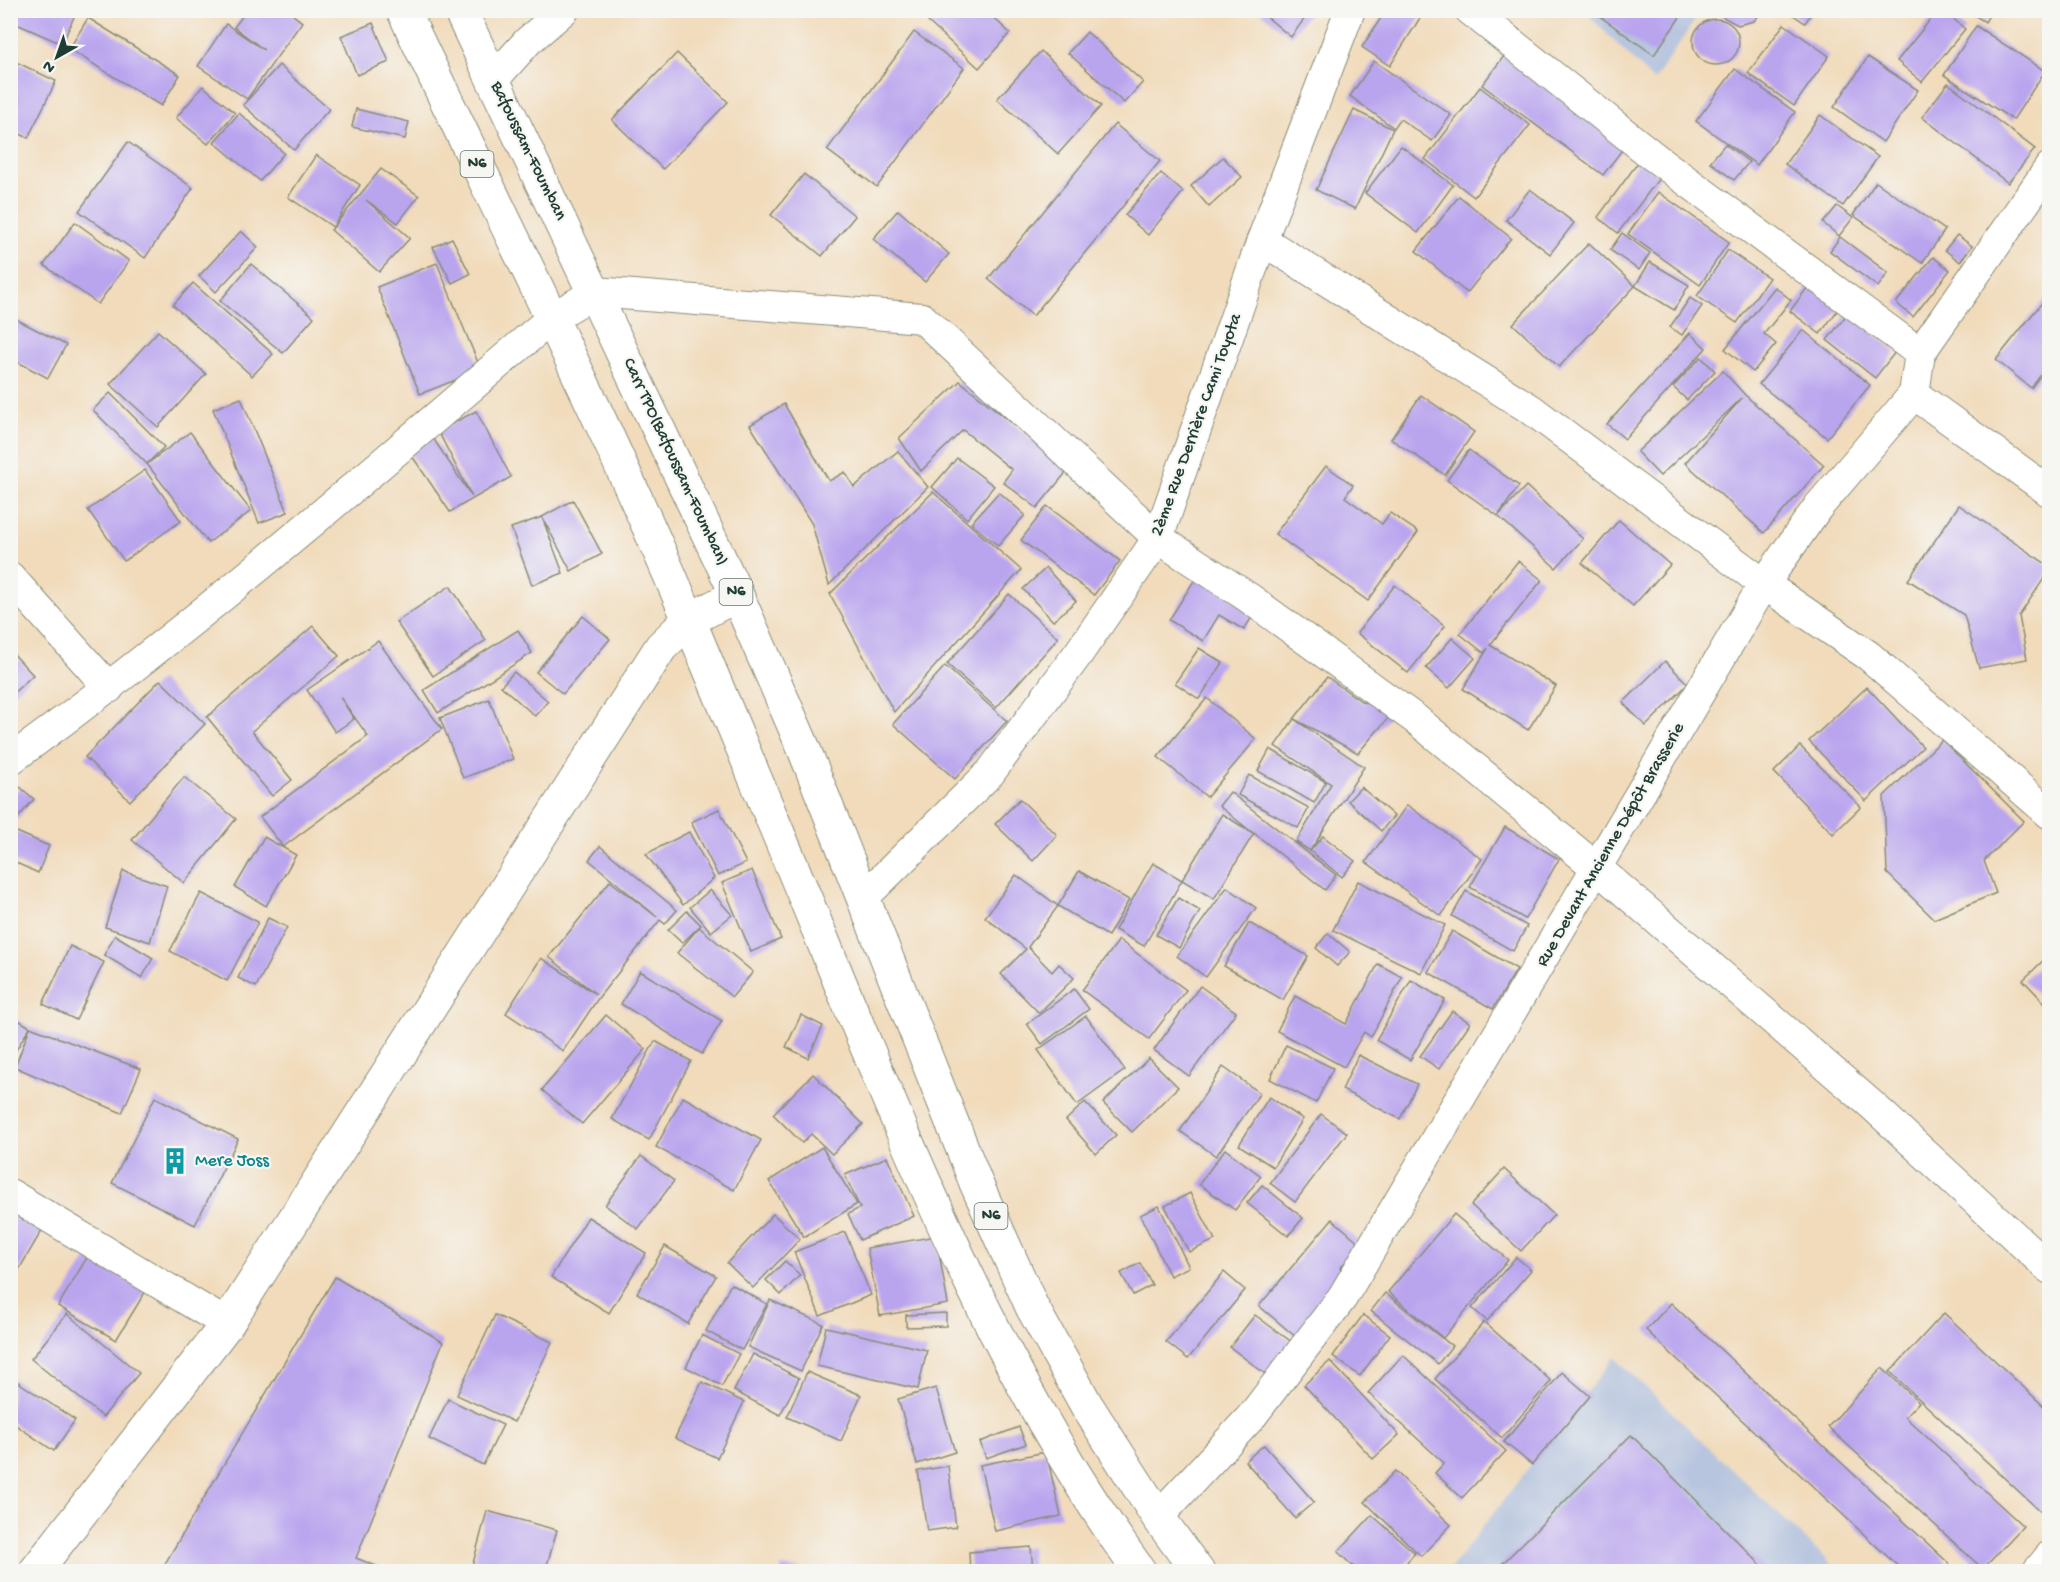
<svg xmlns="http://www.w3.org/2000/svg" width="2060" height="1582" viewBox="0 0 2060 1582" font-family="'Gochi Hand',sans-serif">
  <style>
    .industrial { fill: #b7c5de }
    .building { fill: #b9a4ee }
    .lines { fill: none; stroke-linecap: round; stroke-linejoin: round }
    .street-casing { stroke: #888c78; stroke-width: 32 }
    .secondary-casing { stroke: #888c78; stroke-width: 35 }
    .highway-casing { stroke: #888c78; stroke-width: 35 }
    .street { stroke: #fff; stroke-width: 30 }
    .secondary { stroke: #fff; stroke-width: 33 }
    .highway { stroke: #fff; stroke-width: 33 }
    .labels { text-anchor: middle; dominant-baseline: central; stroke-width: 4.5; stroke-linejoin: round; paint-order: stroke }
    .shield { fill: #f6f6f2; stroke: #60746d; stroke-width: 1.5 }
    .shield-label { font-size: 16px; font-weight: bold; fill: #1f3d34 }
    .street-label { font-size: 18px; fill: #1f3d34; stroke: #f6f6f2 }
    .culture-label { font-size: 18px; fill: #0d838f; stroke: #f6f6f2; text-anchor: start }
  </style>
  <rect width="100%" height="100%" fill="#f6f6f2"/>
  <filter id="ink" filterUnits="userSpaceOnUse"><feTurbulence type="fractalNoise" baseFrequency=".0167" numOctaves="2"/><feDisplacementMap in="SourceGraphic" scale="12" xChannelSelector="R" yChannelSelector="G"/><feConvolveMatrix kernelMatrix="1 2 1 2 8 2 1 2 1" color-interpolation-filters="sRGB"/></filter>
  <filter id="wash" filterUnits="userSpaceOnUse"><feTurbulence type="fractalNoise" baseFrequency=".008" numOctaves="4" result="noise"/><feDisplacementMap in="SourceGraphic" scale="24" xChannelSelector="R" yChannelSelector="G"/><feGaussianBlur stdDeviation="1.35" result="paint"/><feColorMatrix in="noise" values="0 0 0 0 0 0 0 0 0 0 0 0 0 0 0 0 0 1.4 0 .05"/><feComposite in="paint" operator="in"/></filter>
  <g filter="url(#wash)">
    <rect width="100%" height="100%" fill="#f1dbbb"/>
    <g class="industrial">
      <polygon points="1584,11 1701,11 1654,81"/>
      <polygon points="1614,1357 1838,1571 1448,1572"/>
    </g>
    <g id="blocks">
      <g class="building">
        <polygon points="13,10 77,10 62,44 10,21"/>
        <polygon points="247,10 287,10 302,22 247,99 198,66 226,24 264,50 234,27"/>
        <polygon points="936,10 985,10 1010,33 979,68 927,21"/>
        <polygon points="1258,10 1311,10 1291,37"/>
        <polygon points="1386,10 1425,10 1390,66 1362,47"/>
        <polygon points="1591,10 1685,10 1654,55"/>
        <polygon points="1720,10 1763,10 1754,21 1738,25 1723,17"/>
        <polygon points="1786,10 1814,10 1805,23"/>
        <polygon points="1938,10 1943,10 1965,29 1922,82 1897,61"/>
        <polygon points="1966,10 1992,10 1985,22"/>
        <polygon points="88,18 180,75 161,106 69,49"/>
        <circle cx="1716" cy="42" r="23"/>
        <polygon points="373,23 389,62 357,75 341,36"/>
        <polygon points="1784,24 1829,56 1794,106 1748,73"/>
        <polygon points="1976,26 2045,71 2013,120 1944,75"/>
        <polygon points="914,32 964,68 877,187 827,150"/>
        <polygon points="1087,32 1143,82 1124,103 1068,53"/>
        <polygon points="1041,51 1101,106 1058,154 997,99"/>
        <polygon points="677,53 728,102 663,169 612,120"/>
        <polygon points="1504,56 1625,146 1603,175 1482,85"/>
        <polygon points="1868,57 1918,90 1883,142 1834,107"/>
        <polygon points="12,60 56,81 28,138 10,129"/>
        <polygon points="1374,61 1451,115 1432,141 1400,119 1394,128 1350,96"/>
        <polygon points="279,65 329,109 294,150 243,105"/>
        <polygon points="1735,69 1795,112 1757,165 1696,121"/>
        <polygon points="1948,83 2035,149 2008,183 1922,117"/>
        <polygon points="203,86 235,113 208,144 176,118"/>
        <polygon points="1480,87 1530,125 1474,197 1425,159"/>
        <polygon points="356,109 409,122 405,139 352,127"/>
        <polygon points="1354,110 1393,129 1355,209 1316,190"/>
        <polygon points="239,113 284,153 260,181 214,142"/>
        <polygon points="1820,115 1878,157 1843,206 1785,164"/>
        <polygon points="1115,124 1160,161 1033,316 988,279"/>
        <polygon points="128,142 193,188 145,258 79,211"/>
        <polygon points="1725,144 1749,162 1734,180 1710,162"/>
        <polygon points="1401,146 1453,185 1418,233 1365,193"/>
        <polygon points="316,155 360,185 333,227 288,197"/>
        <polygon points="1223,157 1242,177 1209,207 1191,186"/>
        <polygon points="1639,161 1660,177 1618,233 1598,217"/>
        <polygon points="381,169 419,196 398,223 366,200 410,238 379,272 331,230"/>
        <polygon points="1161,173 1183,192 1148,235 1125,215"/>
        <polygon points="804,174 855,216 822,256 771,215"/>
        <polygon points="1876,182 1945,230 1922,263 1853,215"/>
        <polygon points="1530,189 1574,223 1550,254 1506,220"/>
        <polygon points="1658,192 1729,242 1700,285 1628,234"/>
        <polygon points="1459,196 1511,238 1467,293 1416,251"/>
        <polygon points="1837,206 1853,218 1839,236 1823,223"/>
        <polygon points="898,210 949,254 925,282 873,239"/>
        <polygon points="75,222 129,261 98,304 44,265"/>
        <polygon points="241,231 258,247 216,292 199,276"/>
        <polygon points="1622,233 1650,253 1639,270 1610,250"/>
        <polygon points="1957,235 1972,246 1960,262 1945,250"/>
        <polygon points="1840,237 1888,273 1878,287 1830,251"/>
        <polygon points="452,238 470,274 452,283 433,247"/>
        <polygon points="1589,243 1635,286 1559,367 1513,324"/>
        <polygon points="1728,250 1769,278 1737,323 1697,296"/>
        <polygon points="1933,257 1950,270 1913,317 1896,303"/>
        <polygon points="1650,262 1689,285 1674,310 1635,286"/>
        <polygon points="437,263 481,370 420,394 377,287"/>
        <polygon points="251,264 314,317 283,353 220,301"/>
        <polygon points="193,283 273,354 252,376 173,305"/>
        <polygon points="1810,284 1840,307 1820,334 1790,311"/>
        <polygon points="1775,287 1791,300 1764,334 1776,344 1753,372 1725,349"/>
        <polygon points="1690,298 1702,306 1682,335 1670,327"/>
        <polygon points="2044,300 2049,305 2049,364 2031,388 1996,360"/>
        <polygon points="1848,313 1896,351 1875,378 1827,340"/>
        <polygon points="10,316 66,345 48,378 10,358"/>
        <polygon points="1803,330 1870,385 1827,438 1759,384"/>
        <polygon points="158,331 206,374 158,427 110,384"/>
        <polygon points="1690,333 1706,348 1625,439 1607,424"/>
        <polygon points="1701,357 1715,371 1687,400 1673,387"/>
        <polygon points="1723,371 1745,395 1824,465 1764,533 1685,463 1742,398 1660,476 1637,452"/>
        <polygon points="960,381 1069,469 1037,508 1003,482 1012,470 963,430 921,471 899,438"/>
        <polygon points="110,393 164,447 147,464 93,410"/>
        <polygon points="1421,395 1474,432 1445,475 1391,439"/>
        <polygon points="241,398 288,512 259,523 213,409"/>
        <polygon points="784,404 829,481 845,472 854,487 898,451 928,487 829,585 812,524 750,425"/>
        <polygon points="476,411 511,477 450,512 408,450 431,435 472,497 438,431"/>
        <polygon points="190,432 251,511 208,543 147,464"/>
        <polygon points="1469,450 1519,486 1498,516 1526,486 1583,539 1556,568 1498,516 1447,480"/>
        <polygon points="957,458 994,486 967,519 932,487"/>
        <polygon points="1326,466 1353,485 1345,497 1382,524 1390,513 1418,532 1368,601 1275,534"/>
        <polygon points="145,470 181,521 124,561 88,510"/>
        <polygon points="933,492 1021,570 894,712 830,594"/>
        <polygon points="999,492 1025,515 998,546 971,523"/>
        <polygon points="573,500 602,554 571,571 542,517"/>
        <polygon points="1959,505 2049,566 2049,571 2019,616 2027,659 1979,668 1964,615 1908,580"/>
        <polygon points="1047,506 1120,561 1094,595 1021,540"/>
        <polygon points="542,517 563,573 532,585 511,528"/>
        <polygon points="1619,520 1670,565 1633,606 1582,563"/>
        <polygon points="1518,561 1542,580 1490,645 1556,686 1528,730 1463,689 1488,648 1484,653 1460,634"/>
        <polygon points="1046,568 1076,601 1053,621 1023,589"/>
        <polygon points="1197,576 1255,612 1244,630 1219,615 1203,641 1169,620"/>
        <polygon points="1395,585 1445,626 1408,673 1357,633"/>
        <polygon points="450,586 486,640 433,676 396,622"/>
        <polygon points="1009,594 1058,638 996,708 947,664"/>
        <polygon points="583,616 610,639 563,694 536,672"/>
        <polygon points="313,626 339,656 252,731 292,780 272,796 207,717"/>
        <polygon points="518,630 532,653 438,713 424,690"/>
        <polygon points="1452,638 1475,658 1449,688 1426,668"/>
        <polygon points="378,641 442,729 283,847 260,817 368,736 340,697 354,719 335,732 307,690"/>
        <polygon points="1199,648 1223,663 1199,699 1175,683"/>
        <polygon points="10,650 33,675 10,696"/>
        <polygon points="1665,661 1688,684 1646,726 1623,703"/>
        <polygon points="945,666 1007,721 955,779 893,724"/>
        <polygon points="514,672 548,701 535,716 501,686"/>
        <polygon points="1327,677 1364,703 1372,692 1396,709 1358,753 1294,719 1364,767 1310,851 1296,842 1331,784 1275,746 1294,719"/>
        <polygon points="160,680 205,724 130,801 85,757"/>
        <polygon points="1867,687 1923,747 1866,801 1809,741"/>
        <polygon points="1207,698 1256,739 1207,797 1158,757"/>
        <polygon points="489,699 513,759 463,778 440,718"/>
        <polygon points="1942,740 2024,821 1984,861 1996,893 1934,919 1887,873 1884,796"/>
        <polygon points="1800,746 1861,807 1833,834 1774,772"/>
        <polygon points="1270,749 1326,782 1314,803 1258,771"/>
        <polygon points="1249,775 1309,808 1298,828 1238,795"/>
        <polygon points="184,777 236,819 184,883 132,840"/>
        <polygon points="20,787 34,799 10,827 10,798"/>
        <polygon points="1361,787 1394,816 1381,831 1348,801"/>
        <polygon points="1230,792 1336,875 1325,890 1254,833 1214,899 1182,880 1222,814 1253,833 1219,806"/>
        <polygon points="1020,799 1057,835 1033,861 995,824"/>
        <polygon points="1407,805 1482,859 1441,916 1366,862"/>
        <polygon points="719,809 746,863 718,876 691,822"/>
        <polygon points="1505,827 1559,859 1525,919 1470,887"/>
        <polygon points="10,829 49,846 38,873 10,860"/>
        <polygon points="689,832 714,878 683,905 646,854"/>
        <polygon points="1323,836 1355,861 1342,877 1310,851"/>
        <polygon points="264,837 296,855 266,906 235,887"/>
        <polygon points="600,846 677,910 665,924 660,920 599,997 563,1051 506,1013 541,958 596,994 549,957 610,881 657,917 589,860"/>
        <polygon points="1153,863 1182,880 1144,946 1115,930"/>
        <polygon points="752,870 781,939 751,952 722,883"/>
        <polygon points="123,871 167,886 150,942 105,927"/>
        <polygon points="1079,871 1129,900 1108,936 1058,906"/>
        <polygon points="1016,875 1058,906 1028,947 1052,972 1059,964 1074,978 1039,1013 1001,974 1026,949 985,917"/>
        <polygon points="1358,881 1445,925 1421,973 1333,930"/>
        <polygon points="1227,887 1256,908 1206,977 1177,956"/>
        <polygon points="710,890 732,915 711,932 690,907"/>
        <polygon points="1466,891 1527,926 1513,951 1452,916"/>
        <polygon points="201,893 258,922 227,981 170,951"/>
        <polygon points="1178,898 1200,911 1179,948 1156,935"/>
        <polygon points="687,911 701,925 682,943 668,930"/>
        <polygon points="10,915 16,918 10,928"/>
        <polygon points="268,918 287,927 256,987 238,978"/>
        <polygon points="1249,923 1308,956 1283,1000 1224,966"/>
        <polygon points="699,927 753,972 732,997 677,953"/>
        <polygon points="1452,931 1517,969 1493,1009 1428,972"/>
        <polygon points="1328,933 1350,952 1337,966 1316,948"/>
        <polygon points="115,935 153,958 142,978 104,955"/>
        <polygon points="1119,940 1186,990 1149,1039 1082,990"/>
        <polygon points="70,946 104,962 76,1020 43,1004"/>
        <polygon points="2049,955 2049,998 2045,1003 2023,980"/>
        <polygon points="1378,964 1402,977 1371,1037 1364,1032 1344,1067 1277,1031 1295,996 1346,1024"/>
        <polygon points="640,971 722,1021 702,1054 621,1004"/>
        <polygon points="1411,980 1445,1000 1410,1060 1376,1040"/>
        <polygon points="1200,986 1236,1012 1189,1076 1154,1050"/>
        <polygon points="1074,989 1089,1009 1042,1044 1027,1024"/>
        <polygon points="1452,1011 1470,1023 1439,1069 1420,1056"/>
        <polygon points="10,1015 30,1027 141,1069 122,1113 15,1067 30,1027 10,1060"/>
        <polygon points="606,1015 646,1049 582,1124 542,1090"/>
        <polygon points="801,1015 823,1026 808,1058 786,1047"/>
        <polygon points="1086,1016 1125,1070 1077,1105 1038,1050"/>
        <polygon points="655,1041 691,1061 649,1140 612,1119"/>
        <polygon points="1286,1045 1333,1068 1316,1103 1270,1079"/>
        <polygon points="1358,1055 1417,1084 1400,1119 1342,1090"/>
        <polygon points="1149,1058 1178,1087 1132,1132 1103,1103"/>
        <polygon points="1223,1067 1260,1093 1216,1156 1180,1131"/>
        <polygon points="813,1074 863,1124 832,1154 811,1134 802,1143 773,1114"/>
        <polygon points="155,1097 238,1139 195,1225 112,1183"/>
        <polygon points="683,1097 761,1140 734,1190 656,1147"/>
        <polygon points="1269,1097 1303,1119 1273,1167 1239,1145"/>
        <polygon points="1085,1102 1116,1135 1096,1154 1066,1120"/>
        <polygon points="1321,1114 1347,1133 1295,1202 1270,1183"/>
        <polygon points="822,1147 857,1204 804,1237 769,1181"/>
        <polygon points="1225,1149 1261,1176 1235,1210 1199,1184"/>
        <polygon points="641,1156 674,1181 638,1229 605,1205"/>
        <polygon points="887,1157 914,1216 860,1240 848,1214 860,1208 845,1175"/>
        <polygon points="1504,1169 1554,1215 1521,1251 1471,1205"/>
        <polygon points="1262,1185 1303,1218 1288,1236 1247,1203"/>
        <polygon points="1190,1193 1215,1240 1189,1252 1165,1206"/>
        <polygon points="10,1205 45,1225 10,1285"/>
        <polygon points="1159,1206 1189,1267 1170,1276 1140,1215"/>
        <polygon points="773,1214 800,1239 753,1288 727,1263"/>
        <polygon points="1454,1214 1508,1260 1443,1338 1388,1292"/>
        <polygon points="588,1217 646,1253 609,1313 551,1277"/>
        <polygon points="1332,1219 1361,1244 1340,1268 1348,1275 1296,1337 1259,1306"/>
        <polygon points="845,1232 871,1295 820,1316 794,1252"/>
        <polygon points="936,1236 948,1304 880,1316 867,1248"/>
        <polygon points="665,1246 716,1276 688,1324 637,1293"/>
        <polygon points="89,1254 147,1289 116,1340 58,1306"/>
        <polygon points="1516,1257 1531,1270 1487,1321 1472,1308"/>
        <polygon points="785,1261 800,1275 781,1295 766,1280"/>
        <polygon points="1140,1263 1152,1285 1133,1295 1121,1273"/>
        <polygon points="1224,1272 1245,1290 1188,1359 1166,1342"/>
        <polygon points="335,1277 443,1342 356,1558 391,1572 160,1572"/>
        <polygon points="731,1284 767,1304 742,1350 706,1331"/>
        <polygon points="1385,1293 1452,1346 1438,1364 1371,1311"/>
        <polygon points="770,1300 823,1324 801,1371 748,1347"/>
        <polygon points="1671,1303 1958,1572 1904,1572 1646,1330"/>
        <polygon points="946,1313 946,1326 906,1327 906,1315"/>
        <polygon points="1944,1313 2049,1411 2049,1503 2041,1512 1890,1372"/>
        <polygon points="67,1314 139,1373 103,1417 31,1359"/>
        <polygon points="495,1315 552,1342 514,1422 457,1395"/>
        <polygon points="1255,1315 1293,1343 1268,1376 1230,1347"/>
        <polygon points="1363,1315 1390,1335 1360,1376 1333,1356"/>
        <polygon points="1484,1322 1551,1381 1502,1438 1435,1379"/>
        <polygon points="826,1327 927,1350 918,1389 817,1366"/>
        <polygon points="702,1335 739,1354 722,1386 686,1367"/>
        <polygon points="753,1354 799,1378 780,1415 734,1391"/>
        <polygon points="1403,1355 1506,1451 1462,1498 1435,1473 1444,1463 1368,1393"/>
        <polygon points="1330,1361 1399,1435 1373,1459 1304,1385"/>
        <polygon points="1882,1368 1919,1402 1905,1417 2023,1526 1983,1569 1828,1427"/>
        <polygon points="807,1372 861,1395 841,1441 787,1417"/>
        <polygon points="1562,1372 1590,1396 1532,1465 1504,1442"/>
        <polygon points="12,1378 75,1420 54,1451 10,1421"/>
        <polygon points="702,1382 744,1402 717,1458 675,1438"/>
        <polygon points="936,1388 955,1452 917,1464 898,1399"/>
        <polygon points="448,1399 503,1425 483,1465 429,1439"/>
        <polygon points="1019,1427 1026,1444 986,1458 980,1442"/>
        <polygon points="1631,1435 1768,1572 1494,1572"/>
        <polygon points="1264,1445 1314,1502 1295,1518 1245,1461"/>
        <polygon points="1046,1452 1061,1516 995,1531 980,1465"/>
        <polygon points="948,1466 956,1527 927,1531 918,1471"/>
        <polygon points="1395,1471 1451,1525 1421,1556 1365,1502"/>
        <polygon points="487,1511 557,1530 545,1572 489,1572 472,1567"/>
        <polygon points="1372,1515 1415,1553 1398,1572 1359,1572 1338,1552"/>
        <polygon points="1031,1547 1033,1572 970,1572 969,1552"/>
        <polygon points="781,1567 805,1570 805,1572 781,1572"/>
      </g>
    </g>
  </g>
  <g filter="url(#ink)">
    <use href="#blocks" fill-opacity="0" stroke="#888c78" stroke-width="1.5"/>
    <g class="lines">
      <defs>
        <g id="street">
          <polyline points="1470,10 1653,156 1920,353"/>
          <polyline points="493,80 528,41 564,10"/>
          <polyline points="1262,240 1532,410 1764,584 1869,656 2050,814"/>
          <polyline points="1914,394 2050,492"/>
          <polyline points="10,577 109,688"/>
          <path d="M 10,760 C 200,623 375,469 553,317 L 596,292 L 922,318 L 1158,538 L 1249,598 L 1418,721 L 1598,869 L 1873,1106 L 2050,1269"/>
          <polyline points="863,898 990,773 1078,654 1158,538 1262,240 1350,10"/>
          <polyline points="10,1194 227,1324"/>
          <polyline points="1158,1517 1252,1416 1342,1298 1764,584 1818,507 1914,394 1920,353 2050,167"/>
          <polyline points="2037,1572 2050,1556"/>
        </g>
        <polyline id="secondary" points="35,1572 227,1324 661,647 689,620 737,595"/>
        <g id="highway">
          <path d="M 403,10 C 501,217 606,421 694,632 C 743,750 793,867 841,985 C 925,1188 1010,1393 1140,1572"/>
          <polyline points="460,10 737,595 804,749 976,1183 1032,1307 1087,1406 1158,1517 1198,1572"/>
        </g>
      </defs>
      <use href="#street" class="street-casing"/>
      <use href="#secondary" class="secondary-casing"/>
      <use href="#highway" class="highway-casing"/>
      <use href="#street" class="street"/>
      <use href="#secondary" class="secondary"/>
      <use href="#highway" class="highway"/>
    </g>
  </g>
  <defs>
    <symbol id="building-bare" viewBox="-9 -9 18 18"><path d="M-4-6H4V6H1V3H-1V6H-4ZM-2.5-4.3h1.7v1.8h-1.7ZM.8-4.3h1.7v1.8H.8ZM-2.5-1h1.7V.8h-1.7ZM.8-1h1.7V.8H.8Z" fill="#0f9aa8" stroke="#f6f6f2" stroke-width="2.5" paint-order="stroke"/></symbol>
  </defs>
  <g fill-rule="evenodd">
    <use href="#building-bare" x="156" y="1142" width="38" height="38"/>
  </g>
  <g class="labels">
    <g class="shield">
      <rect x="460.5" y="151" width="33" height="26" rx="4.5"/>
      <rect x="719.5" y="579" width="33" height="26" rx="4.5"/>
      <rect x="974.5" y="1203" width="33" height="26" rx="4.5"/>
    </g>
    <g class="shield-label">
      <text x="477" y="164">N6</text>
      <text x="736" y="592">N6</text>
      <text x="991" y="1216">N6</text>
    </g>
    <g class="street-label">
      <text transform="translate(528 151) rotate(64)">Bafoussam-Foumban</text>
      <text transform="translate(1197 425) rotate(-70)">2ème Rue Derrière Cami Toyota</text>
      <text transform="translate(675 462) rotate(65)">Carr TPO(Bafoussam-Foumban)</text>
      <text transform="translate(1611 845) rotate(-60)">Rue Devant Ancienne Dépôt Brasserie</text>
    </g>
    <g class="culture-label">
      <text x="195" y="1161">Mere Joss</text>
    </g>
  </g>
  <rect width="2060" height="1582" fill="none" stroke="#f6f6f2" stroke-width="36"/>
  <g transform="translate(57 57) rotate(220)" stroke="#f6f6f2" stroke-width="4.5" paint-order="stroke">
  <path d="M0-4.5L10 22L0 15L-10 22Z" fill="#1f3d34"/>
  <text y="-9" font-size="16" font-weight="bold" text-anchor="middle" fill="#1f3d34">N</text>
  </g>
</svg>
